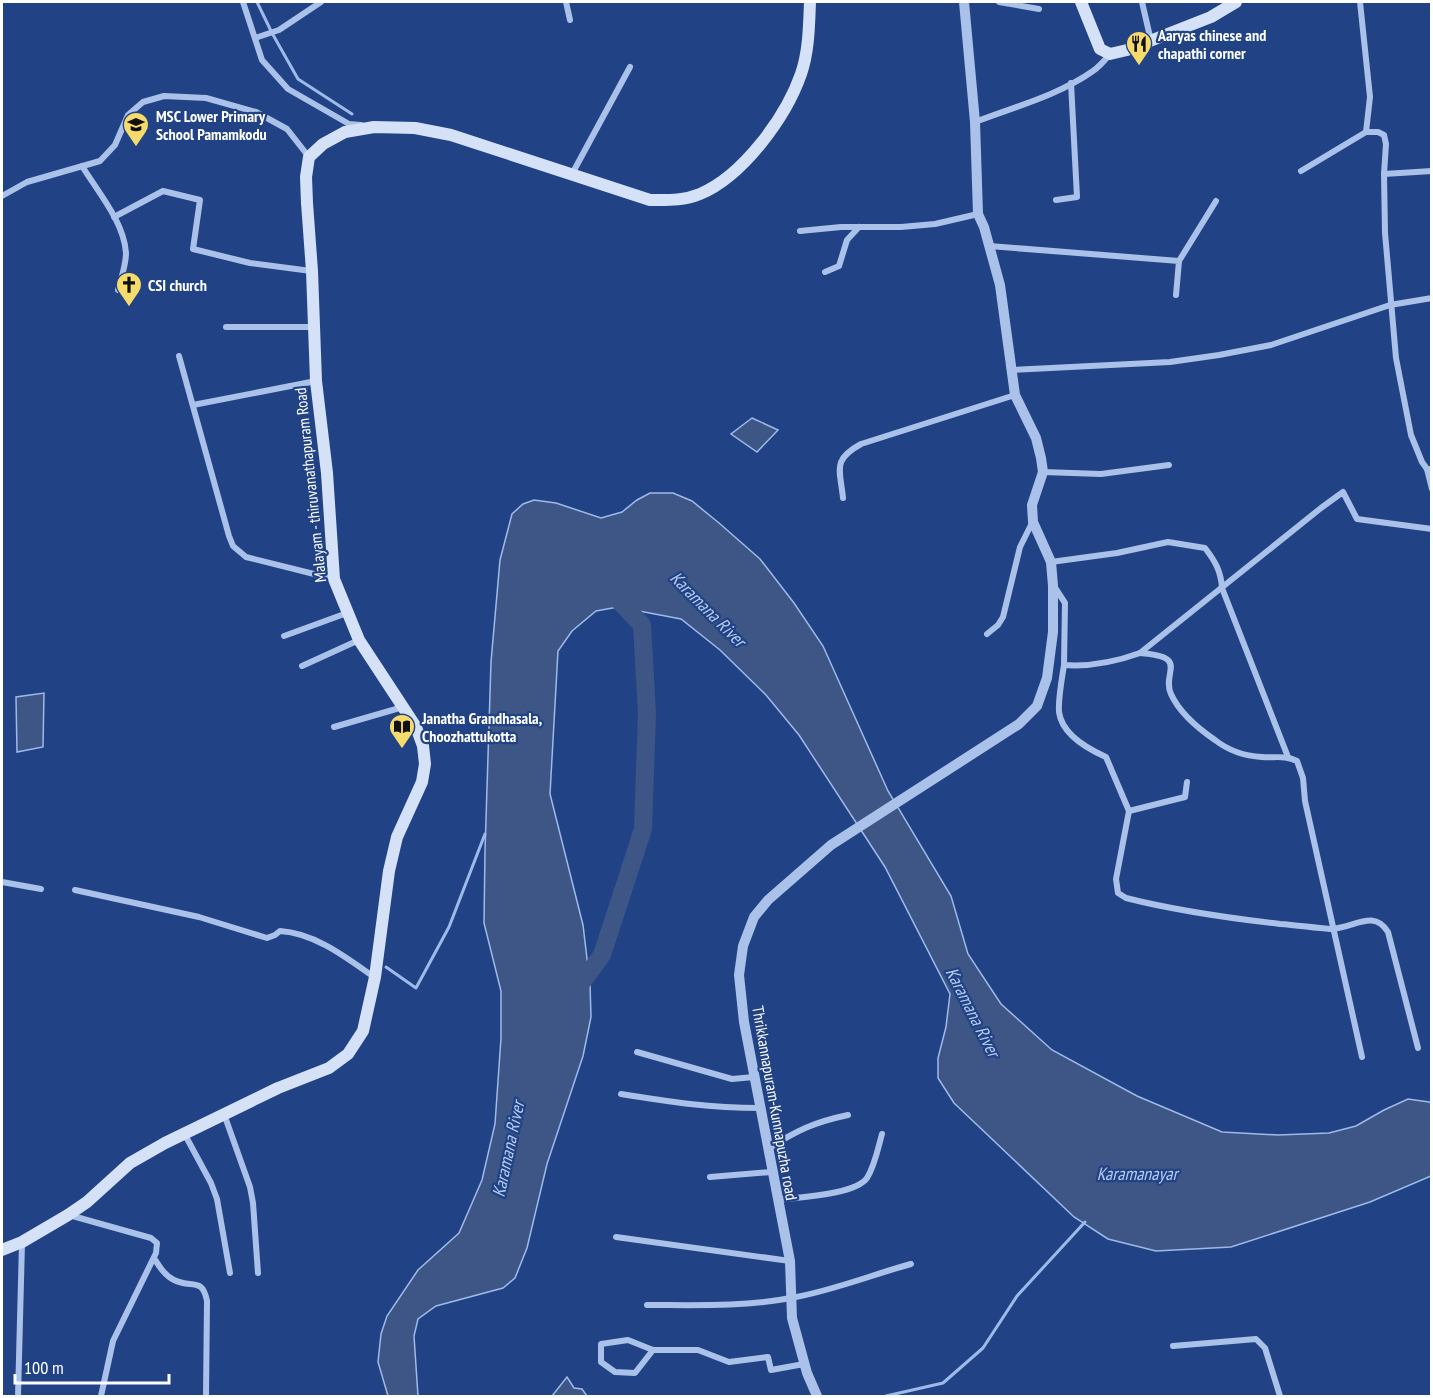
<svg xmlns="http://www.w3.org/2000/svg" width="1433" height="1398" viewBox="0 0 1433 1398" font-family="'PT Sans Narrow',sans-serif">
  <style>
    .water { fill: #3d5686; stroke: #9ebaea; stroke-width: 1.5 }
    .lines { fill: none; stroke-linecap: round; stroke-linejoin: round }
    .stream { stroke: #9ebaea; stroke-width: 3 }
    .river { stroke: #3d5686; stroke-width: 18 }
    .minor { stroke: #aac1e9; stroke-width: 6 }
    .tertiary { stroke: #aac1e9; stroke-width: 10 }
    .secondary { stroke: #d5e1f7; stroke-width: 12 }
    .labels { text-anchor: middle; dominant-baseline: central; stroke-width: 4.5; stroke-linejoin: round; paint-order: stroke }
    .poi-label { font-size: 16px; font-weight: bold; fill: #fff; stroke: #214385; text-anchor: start }
    .street-label { font-size: 16px; fill: #fff; stroke: #214385 }
    .water-label { font-size: 18px; font-style: italic; fill: #b6cbf0; stroke: #214385 }
  </style>
  <rect width="100%" height="100%" fill="#214385"/>
  <g class="water">
    <polygon points="752,418 778,430 757,452 731,434"/>
    <polygon points="650,493 673,493 692,501 719,523 760,559 794,603 823,646 888,791 951,896 968,954 1001,1004 1052,1050 1137,1096 1222,1132 1278,1135 1329,1133 1356,1126 1384,1110 1408,1099 1429,1102 1431,1103 1431,1176 1370,1202 1231,1247 1156,1251 1108,1239 1074,1217 954,1103 938,1078 938,1058 946,1027 950,994 885,867 799,735 766,695 720,650 681,619 618,607 596,611 572,631 558,651 550,794 583,925 590,984 591,1017 583,1056 547,1164 527,1248 515,1278 503,1288 436,1306 418,1319 414,1336 418,1396 388,1396 378,1362 381,1334 387,1316 418,1270 459,1233 482,1180 495,1124 501,1038 501,991 484,923 485,851 491,662 500,560 512,514 523,504 534,500 556,503 601,518 622,512 637,500"/>
    <polygon points="44,693 43,747 17,752 16,697"/>
    <polygon points="567,1377 574,1388 582,1389 587,1396 552,1396"/>
  </g>
  <g class="lines">
    <g class="stream">
      <polyline points="257,2 272,33 298,79 352,114"/>
      <polyline points="386,967 416,988 449,927 485,834"/>
      <polyline points="886,1396 943,1383 983,1348 1017,1296 1085,1222"/>
    </g>
    <polyline class="river" points="574,993 602,955 643,829 647,713 642,625 612,593"/>
    <g class="minor">
      <polyline points="243,2 262,60 288,89 349,124 361,125"/>
      <polyline points="566,2 570,20"/>
      <polyline points="999,2 1039,9"/>
      <polyline points="1142,2 1151,41"/>
      <polyline points="1360,2 1370,97 1366,132 1378,132 1384,135 1386,144 1384,174 1385,233 1396,358 1411,435 1422,462 1427,469 1432,469"/>
      <polyline points="255,38 279,30 321,2"/>
      <path d="M 975,122 C 1014,107 1059,95 1093,71 C 1099,67 1105,60 1110,54"/>
      <path d="M 82,166 C 98,192 124,222 126,253 C 126,265 121,279 118,290"/>
      <polyline points="1301,171 1366,132"/>
      <polyline points="572,174 630,67"/>
      <polyline points="1384,174 1432,171"/>
      <polyline points="2,196 27,182 100,161 115,145 128,115 143,102 164,96 206,98 256,112 287,129 309,157"/>
      <polyline points="1056,200 1077,197 1071,83"/>
      <polyline points="114,217 163,191 200,200 193,249 250,263 311,271"/>
      <polyline points="800,231 841,227 901,227 935,224 978,214"/>
      <polyline points="989,246 1179,261 1176,295"/>
      <polyline points="1179,261 1216,201"/>
      <polyline points="825,272 839,266 847,240 859,227"/>
      <polyline points="226,327 314,327"/>
      <polyline points="179,356 229,536 233,546 246,557 334,579"/>
      <polyline points="1011,370 1170,362 1219,355 1271,345 1390,305 1432,298"/>
      <polyline points="193,405 316,381"/>
      <polyline points="1427,469 1432,489"/>
      <polyline points="1043,472 1101,474 1169,465"/>
      <path d="M 843,498 C 840,469 832,460 861,444 L 1015,395"/>
      <path d="M 1051,562 L 1117,553 L 1168,542 L 1205,548 C 1215,561 1221,571 1222,588 L 1288,757"/>
      <path d="M 1054,586 L 1065,603 L 1064,665 C 1091,667 1115,662 1140,653 L 1321,508 L 1343,492 L 1357,519 L 1432,529"/>
      <polyline points="987,634 998,625 1003,617 1020,547 1032,523"/>
      <polyline points="284,636 347,613"/>
      <path d="M 1140,653 C 1191,657 1161,672 1171,694 C 1179,712 1199,729 1215,740 C 1229,751 1244,756 1262,757 C 1275,758 1285,755 1297,761 L 1303,778 L 1305,801 L 1362,1057"/>
      <path d="M 1064,665 C 1062,678 1058,699 1059,712 C 1062,735 1088,749 1106,757 L 1129,811 L 1116,879 L 1118,893 L 1126,898 C 1177,911 1228,918 1280,924 C 1297,925 1314,928 1330,929 C 1353,929 1373,908 1388,932 L 1418,1048"/>
      <polyline points="302,666 359,640"/>
      <polyline points="334,727 403,707"/>
      <polyline points="1129,811 1185,797 1187,782"/>
      <polyline points="2,882 41,889"/>
      <path d="M 75,890 L 199,917 L 267,938 L 275,935 L 280,931 C 315,933 347,958 374,977"/>
      <polyline points="637,1052 732,1079 754,1077"/>
      <path d="M 621,1094 C 670,1102 710,1108 760,1108"/>
      <polyline points="224,1114 250,1187 253,1203 258,1273"/>
      <polyline points="184,1133 211,1183 217,1199 230,1273"/>
      <path d="M 768,1149 C 797,1130 815,1122 848,1115"/>
      <polyline points="710,1177 771,1172"/>
      <path d="M 778,1200 C 798,1197 855,1195 867,1178 C 875,1165 878,1148 882,1134"/>
      <polyline points="69,1215 151,1238 157,1243 156,1253 113,1341 101,1396"/>
      <polyline points="616,1237 790,1261"/>
      <path d="M 154,1258 C 159,1266 165,1276 174,1280 C 191,1289 202,1276 207,1301 L 206,1396"/>
      <path d="M 647,1305 C 695,1305 743,1307 791,1298 C 832,1291 871,1275 911,1264"/>
      <polyline points="1173,1346 1256,1339 1265,1348 1280,1396"/>
      <polyline points="653,1350 635,1373 615,1372 601,1362 601,1344 628,1340 653,1350 698,1350 729,1362 768,1357 771,1370 804,1364"/>
      <polyline points="18,1396 22,1243"/>
    </g>
    <polyline class="tertiary" points="817,1396 807,1373 792,1318 790,1261 744,1022 739,975 743,946 754,917 768,900 831,845 1019,724 1037,706 1047,678 1053,632 1053,586 1051,562 1033,522 1032,505 1043,472 1041,458 1036,438 1015,395 1000,285 984,227 978,214 975,122 964,2"/>
    <g class="secondary">
      <polyline points="1081,2 1100,49 1110,54 1127,50 1211,17 1236,2"/>
      <path d="M 2,1250 L 22,1242 L 68,1215 L 87,1202 L 130,1163 L 165,1143 L 278,1088 L 329,1068 L 348,1054 L 363,1031 L 375,977 L 389,871 L 397,837 L 422,782 L 425,764 L 423,746 L 416,727 L 359,640 L 334,579 L 327,473 L 316,381 L 312,271 L 307,203 L 306,177 L 309,157 L 323,144 L 345,132 L 374,127 L 415,128 L 451,135 L 650,200 C 667,200 683,201 700,194 C 743,176 786,117 801,74 C 809,51 809,25 810,2"/>
    </g>
  </g>
  <defs>
    <symbol id="restaurant-pin" viewBox="-11 -11 22 30"><path d="M0 17L-7.5 6A9.5 9.5 0 1 1 7.5 6Z" fill="#f5da6c" stroke="#214385"/><path d="M-5-6h1v4h1v-4h1v4h1v-4h1v5L-1.5 .5V6h-2V.5L-5-1ZM5-6V6H3V1.5H1.5Q1.5-4 5-6Z" fill="#111"/></symbol>
    <symbol id="school-pin" viewBox="-11 -11 22 30"><path d="M0 17L-7.5 6A9.5 9.5 0 1 1 7.5 6Z" fill="#f5da6c" stroke="#214385"/><path d="M0-5L7-2L0 1L-7-2ZM-4 1L0 2.5L4 1V4Q0 6-4 4Z" fill="#111"/></symbol>
    <symbol id="church-pin" viewBox="-11 -11 22 30"><path d="M0 17L-7.5 6A9.5 9.5 0 1 1 7.5 6Z" fill="#f5da6c" stroke="#214385"/><path d="M-1.2-6h2.4v3.5h3.3v2.4h-3.3V6h-2.4V-.1h-3.3v-2.4h3.3Z" fill="#111"/></symbol>
    <symbol id="library-pin" viewBox="-11 -11 22 30"><path d="M0 17L-7.5 6A9.5 9.5 0 1 1 7.5 6Z" fill="#f5da6c" stroke="#214385"/><path d="M-6-4Q-3-5.5-.7-3.5V5Q-3 3-6 4ZM6-4Q3-5.5 .7-3.5V5Q3 3 6 4Z" fill="#111"/></symbol>
  </defs>
  <g fill-rule="evenodd">
    <use href="#restaurant-pin" x="1124" y="29" width="30" height="40"/>
    <use href="#school-pin" x="121" y="110" width="30" height="40"/>
    <use href="#church-pin" x="114" y="270" width="30" height="40"/>
    <use href="#library-pin" x="387" y="712" width="30" height="40"/>
  </g>
  <g class="labels">
    <g class="poi-label">
      <text x="1158" y="35">Aaryas chinese and<tspan x="1158" dy="18">chapathi corner</tspan></text>
      <text x="156" y="116">MSC Lower Primary<tspan x="156" dy="18">School Pamamkodu</tspan></text>
      <text x="148" y="285">CSI church</text>
      <text x="422" y="718">Janatha Grandhasala,<tspan x="422" dy="18">Choozhattukotta</tspan></text>
    </g>
    <g class="street-label">
      <text transform="translate(310 485) rotate(-96)">Malayam - thiruvanathapuram Road</text>
      <text transform="translate(775 1103) rotate(80)">Thrikkannapuram-Kunnapuzha road</text>
    </g>
    <g class="water-label">
      <text transform="translate(708 609) rotate(45)">Karamana River</text>
      <text transform="translate(973 1012) rotate(63)">Karamana River</text>
      <text transform="translate(508 1149) rotate(-78)">Karamana River</text>
      <text x="1137" y="1173">Karamanayar</text>
    </g>
  </g>
  <rect width="1433" height="1398" fill="none" stroke="#ffffff" stroke-width="6"/>
  <path d="M15 1374v9h154v-9" fill="none" stroke="#ffffff" stroke-width="3"/>
  <text x="24" y="1374" font-size="18" fill="#ffffff" stroke="#214385" stroke-width="4.5" paint-order="stroke">100 m</text>
</svg>
